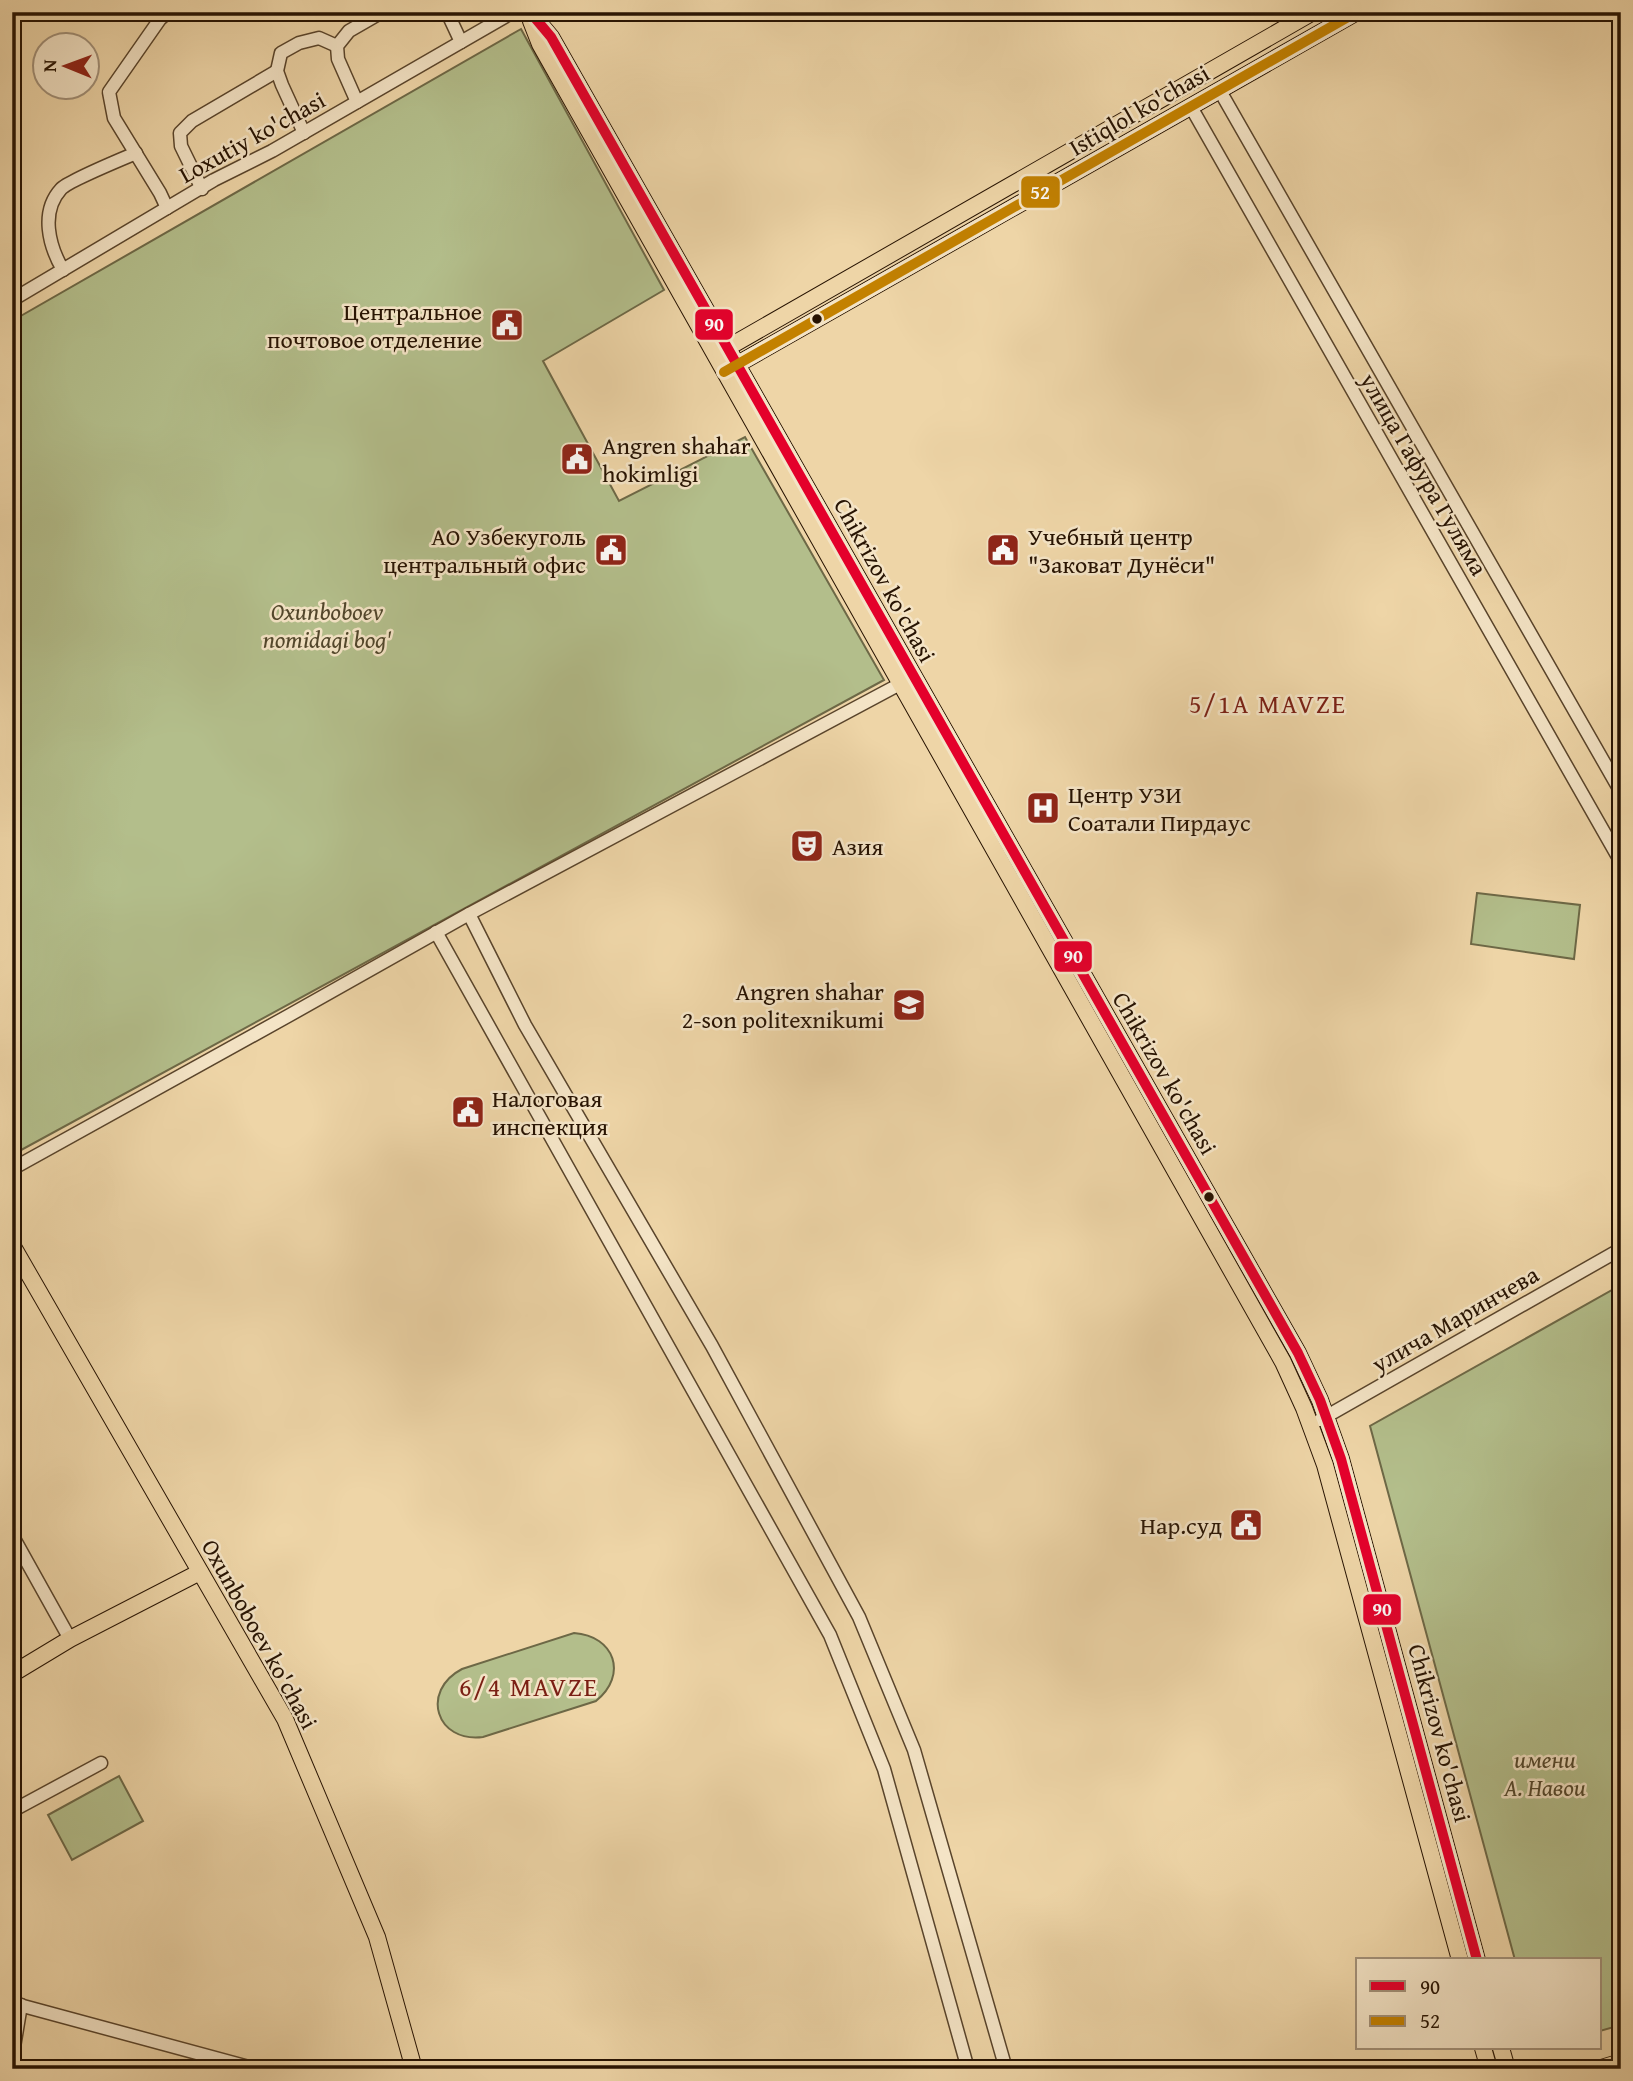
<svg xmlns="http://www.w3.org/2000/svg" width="1633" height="2081" viewBox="0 0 1633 2081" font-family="'Gentium Book Plus',serif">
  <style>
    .green { fill: #b3be8b; stroke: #6d6846; stroke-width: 2 }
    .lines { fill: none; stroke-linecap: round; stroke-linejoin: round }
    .minor-casing { stroke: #59442b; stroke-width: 15 }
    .major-casing { stroke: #271302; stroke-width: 18 }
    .minor { stroke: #f4e4c6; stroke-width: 12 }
    .major { stroke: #eed5a7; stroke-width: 16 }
    .bus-1-casing { stroke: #f4e4c6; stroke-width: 16 }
    .bus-2-casing { stroke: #f4e4c6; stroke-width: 16 }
    .bus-1 { stroke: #e4002b; stroke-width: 10 }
    .bus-2 { stroke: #c38100; stroke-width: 10 }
    .bus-dot { fill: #271302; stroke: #f4e4c6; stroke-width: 2.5 }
    .labels { text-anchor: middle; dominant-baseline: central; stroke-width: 5; stroke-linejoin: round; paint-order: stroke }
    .street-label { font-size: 24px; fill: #271302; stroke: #f4e4c6 }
    .poi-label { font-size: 24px; fill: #271302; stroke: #f4e4c6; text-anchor: start }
    .park-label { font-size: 24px; font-style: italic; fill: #51462b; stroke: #f4e4c6 }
    .neighbourhood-label { font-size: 26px; letter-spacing: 2px; fill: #7a1f14; stroke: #f4e4c6 }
    .line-badge { stroke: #f4e4c6; stroke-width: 2.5 }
    .badge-label { font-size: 19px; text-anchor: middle; font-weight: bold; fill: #fff }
  </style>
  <rect width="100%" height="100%" fill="#eed5a7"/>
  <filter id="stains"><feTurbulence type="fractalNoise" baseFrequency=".00286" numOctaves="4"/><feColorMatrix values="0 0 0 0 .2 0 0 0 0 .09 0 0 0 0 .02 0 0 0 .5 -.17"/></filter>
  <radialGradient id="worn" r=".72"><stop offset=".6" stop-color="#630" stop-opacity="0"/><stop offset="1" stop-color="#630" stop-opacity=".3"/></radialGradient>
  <g class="green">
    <polygon points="521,29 664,290 543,361 619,501 745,437 884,680 12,1155 12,321"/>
    <polygon points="1477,893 1580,905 1574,959 1471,944"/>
    <polygon points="1621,1285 1621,2025 1600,2031 1600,1960 1515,1960 1370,1426"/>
    <path d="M 574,1633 C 615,1636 628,1675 596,1701 L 483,1737 C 436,1743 420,1691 462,1669 Z"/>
    <polygon points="119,1776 143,1821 72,1860 48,1815"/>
  </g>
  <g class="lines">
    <defs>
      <g id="minor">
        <polyline points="447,12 461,42"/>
        <polyline points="1220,91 1621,792"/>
        <polyline points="357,102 338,59 337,46 349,31 382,12"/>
        <polyline points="1191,107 1621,862"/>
        <polyline points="304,133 282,85 277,71 281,53 299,43 319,38 337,46"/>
        <polyline points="202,189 181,146 180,133 192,121 277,71"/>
        <polyline points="167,208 160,193 114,118 109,92 160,19 168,12"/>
        <path d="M 63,270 C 49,246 40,212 61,189 C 68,181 122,159 136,153"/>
        <polyline points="12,300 214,180 272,151 513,12"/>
        <polyline points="469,914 525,1025 712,1346 859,1617 914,1750 1006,2069"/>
        <polyline points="436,932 830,1635 884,1769 968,2069"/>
        <polyline points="12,1169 288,1016 469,914 900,684"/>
        <polyline points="1320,1420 1621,1249"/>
        <polyline points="12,1535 70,1639"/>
        <polyline points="12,1811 101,1763"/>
        <polyline points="12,2003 256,2069"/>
        <polyline points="12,2059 21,2005"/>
      </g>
      <g id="major">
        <polyline points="530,12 551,37 1298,1353 1320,1400 1341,1459 1477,1960"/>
        <polyline points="531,21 540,44 1283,1362 1304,1408 1325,1465 1460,1960"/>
        <polyline points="720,352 1313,12"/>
        <polyline points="729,369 1357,12"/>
        <polyline points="12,1245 285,1719 377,1937 414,2069"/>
        <polyline points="12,1674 70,1639 200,1572"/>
        <polyline points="1483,2048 1489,2069"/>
        <polyline points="1501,2048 1507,2069"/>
        <polyline points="1598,2069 1621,2062"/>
      </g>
    </defs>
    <use href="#minor" class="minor-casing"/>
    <use href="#major" class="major-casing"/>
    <use href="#minor" class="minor"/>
    <use href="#major" class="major"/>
    <defs>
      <polyline id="bus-1" points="530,12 551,37 1298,1353 1320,1400 1341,1459 1477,1960"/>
      <polyline id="bus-2" points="724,372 1357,12"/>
    </defs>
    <use href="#bus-1" class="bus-1-casing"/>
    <use href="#bus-2" class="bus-2-casing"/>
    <use href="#bus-1" class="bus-1"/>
    <use href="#bus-2" class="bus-2"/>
  </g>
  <defs>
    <symbol id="civic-square" viewBox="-11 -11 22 22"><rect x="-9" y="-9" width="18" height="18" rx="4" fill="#8f2418" stroke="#f4e4c6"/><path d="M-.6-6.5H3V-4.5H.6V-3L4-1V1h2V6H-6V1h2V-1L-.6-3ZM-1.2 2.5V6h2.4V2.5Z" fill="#fff"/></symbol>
    <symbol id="hospital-square" viewBox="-11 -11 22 22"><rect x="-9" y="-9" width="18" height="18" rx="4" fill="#8f2418" stroke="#f4e4c6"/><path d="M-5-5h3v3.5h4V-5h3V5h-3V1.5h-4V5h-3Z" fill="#fff"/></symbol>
    <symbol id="theatre-square" viewBox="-11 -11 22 22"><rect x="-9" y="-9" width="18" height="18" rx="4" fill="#8f2418" stroke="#f4e4c6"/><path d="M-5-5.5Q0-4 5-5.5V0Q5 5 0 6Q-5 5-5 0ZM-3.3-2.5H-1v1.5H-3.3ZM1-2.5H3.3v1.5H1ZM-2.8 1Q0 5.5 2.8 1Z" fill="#fff"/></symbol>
    <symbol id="university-square" viewBox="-11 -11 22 22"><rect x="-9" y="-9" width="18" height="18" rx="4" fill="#8f2418" stroke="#f4e4c6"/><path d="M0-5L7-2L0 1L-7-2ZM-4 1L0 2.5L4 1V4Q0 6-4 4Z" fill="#fff"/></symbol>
  </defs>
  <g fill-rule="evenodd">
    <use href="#civic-square" x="488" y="306" width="38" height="38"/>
    <use href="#civic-square" x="558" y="440" width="38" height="38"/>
    <use href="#civic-square" x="592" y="531" width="38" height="38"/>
    <use href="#civic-square" x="984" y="531" width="38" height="38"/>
    <use href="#hospital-square" x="1024" y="789" width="38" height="38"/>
    <use href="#theatre-square" x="788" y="827" width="38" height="38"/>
    <use href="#university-square" x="890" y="986" width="38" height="38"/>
    <use href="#civic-square" x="449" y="1093" width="38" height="38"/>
    <use href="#civic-square" x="1227" y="1506" width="38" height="38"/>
  </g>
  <g class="bus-dot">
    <circle cx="817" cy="319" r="6"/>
    <circle cx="1209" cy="1197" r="6"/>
  </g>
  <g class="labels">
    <g class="street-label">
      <text transform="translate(1139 110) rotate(-30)">Istiqlol ko'chasi</text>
      <text transform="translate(252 137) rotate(-29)">Loxutiy ko'chasi</text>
      <text transform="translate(1424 474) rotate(60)">улица Гафура Гуляма</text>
      <text transform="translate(885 580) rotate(61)">Chikrizov ko'chasi</text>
      <text transform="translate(1165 1073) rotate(60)">Chikrizov ko'chasi</text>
      <text transform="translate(1455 1319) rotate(-30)">улича Маринчева</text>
      <text transform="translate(260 1634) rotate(61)">Oxunboboev ko'chasi</text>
      <text transform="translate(1440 1733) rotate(75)">Chikrizov ko'chasi</text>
    </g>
    <g class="poi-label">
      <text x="482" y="311" text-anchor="end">Центральное<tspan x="482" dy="28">почтовое отделение</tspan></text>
      <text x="602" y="445">Angren shahar<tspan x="602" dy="28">hokimligi</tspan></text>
      <text x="586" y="536" text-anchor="end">АО Узбекуголь<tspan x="586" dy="28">центральный офис</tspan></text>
      <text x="1028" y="536">Учебный центр<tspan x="1028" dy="28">"Заковат Дунёси"</tspan></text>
      <text x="1068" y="794">Центр УЗИ<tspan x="1068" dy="28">Соатали Пирдаус</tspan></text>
      <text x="832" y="846">Азия</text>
      <text x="884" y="991" text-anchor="end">Angren shahar<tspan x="884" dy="28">2-son politexnikumi</tspan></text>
      <text x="492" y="1098">Налоговая<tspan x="492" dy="28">инспекция</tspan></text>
      <text x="1222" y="1525" text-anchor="end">Нар.суд</text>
    </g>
    <g class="park-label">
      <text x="327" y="611">Oxunboboev<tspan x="327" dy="28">nomidagi bog'</tspan></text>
      <text x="1545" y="1759">имени<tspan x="1545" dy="28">А. Навои</tspan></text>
    </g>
    <g class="neighbourhood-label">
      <text x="1268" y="703">5/1A MAVZE</text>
      <text x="529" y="1686">6/4 MAVZE</text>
    </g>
  </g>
  <g class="line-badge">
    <rect x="1020" y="175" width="41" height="34" rx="7" fill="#c38100"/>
    <rect x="694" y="308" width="40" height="33" rx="7" fill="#e4002b"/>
    <rect x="1053" y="940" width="40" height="33" rx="7" fill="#e4002b"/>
    <rect x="1362" y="1593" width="40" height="33" rx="7" fill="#e4002b"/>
  </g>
  <g class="badge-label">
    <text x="1040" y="199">52</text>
    <text x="714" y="331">90</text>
    <text x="1073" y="963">90</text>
    <text x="1382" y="1616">90</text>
  </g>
  <rect width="1633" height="2081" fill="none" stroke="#eed5a7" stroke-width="42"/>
  <rect x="14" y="14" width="1605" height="2053" fill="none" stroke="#271302" stroke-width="3.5"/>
  <rect x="21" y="21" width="1591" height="2039" fill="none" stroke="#271302" stroke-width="2"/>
  <rect x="1356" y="1958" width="245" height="91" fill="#f4e4c6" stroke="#a29078" stroke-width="2"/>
  <rect x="1370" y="1981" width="35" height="10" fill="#e4002b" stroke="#a29078" stroke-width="2"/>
  <text x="1420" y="1994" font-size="21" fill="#271302">90</text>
  <rect x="1370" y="2016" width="35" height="10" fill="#c38100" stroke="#a29078" stroke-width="2"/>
  <text x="1420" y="2028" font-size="21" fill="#271302">52</text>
  <g transform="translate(66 66) rotate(271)"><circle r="33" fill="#f4e4c6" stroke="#a29078" stroke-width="2"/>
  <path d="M0-5L12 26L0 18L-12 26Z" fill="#8f2418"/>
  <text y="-10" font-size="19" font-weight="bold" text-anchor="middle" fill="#271302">N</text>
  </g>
  <rect width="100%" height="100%" filter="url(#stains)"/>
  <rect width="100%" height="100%" fill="url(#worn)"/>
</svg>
